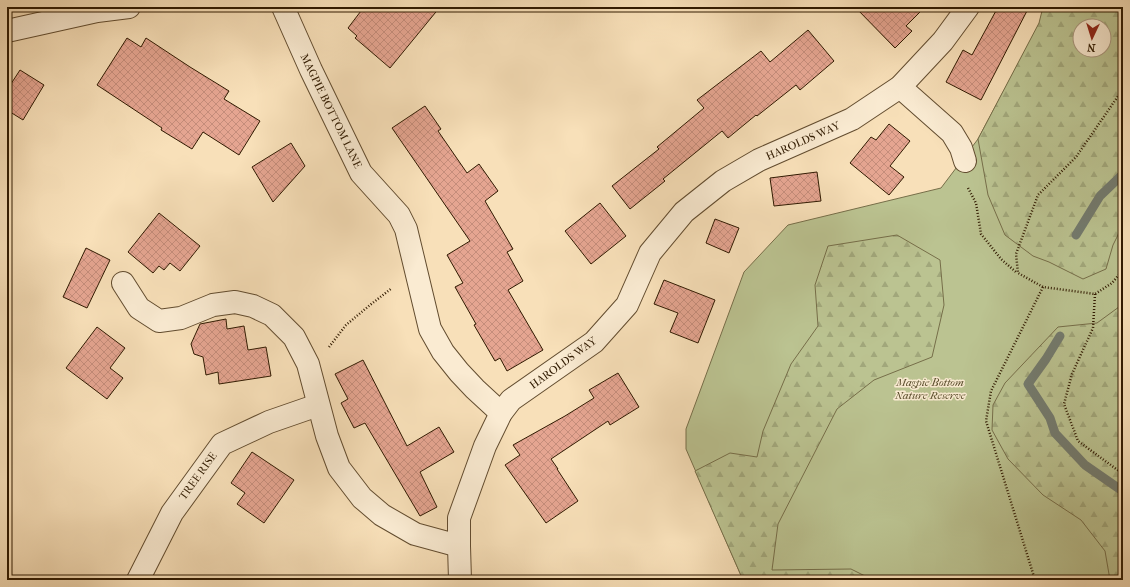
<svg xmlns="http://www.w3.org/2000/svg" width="1130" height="587" viewBox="0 0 1130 587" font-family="'IM FELL French Canon',serif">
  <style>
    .green { fill: #bbc391; stroke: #766e49; fill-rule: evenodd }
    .forest { fill: url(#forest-firs); stroke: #766e49; fill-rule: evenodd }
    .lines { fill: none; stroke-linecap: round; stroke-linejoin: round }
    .stream { stroke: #737b6f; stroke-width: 9 }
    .building { fill: url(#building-cross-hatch); stroke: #301a01 }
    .minor-casing { stroke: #624c2f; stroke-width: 24 }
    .path { stroke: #301a01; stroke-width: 2.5; stroke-dasharray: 1 2; stroke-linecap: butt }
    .minor { stroke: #faebd2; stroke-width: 22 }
    .labels { text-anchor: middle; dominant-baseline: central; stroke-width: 3; stroke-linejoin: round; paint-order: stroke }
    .street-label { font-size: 11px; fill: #301a01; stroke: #faebd2 }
    .park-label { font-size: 11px; font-style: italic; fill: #5a4d2c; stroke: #faebd2 }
  </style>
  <defs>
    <pattern id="forest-firs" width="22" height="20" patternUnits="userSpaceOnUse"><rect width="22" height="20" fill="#bbc391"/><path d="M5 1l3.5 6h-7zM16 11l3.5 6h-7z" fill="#a1a77b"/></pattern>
    <pattern id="building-cross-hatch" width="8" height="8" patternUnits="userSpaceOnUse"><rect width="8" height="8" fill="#e5a591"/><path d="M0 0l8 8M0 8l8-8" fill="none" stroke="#c58d7b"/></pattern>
  </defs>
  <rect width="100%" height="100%" fill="#f8e0b9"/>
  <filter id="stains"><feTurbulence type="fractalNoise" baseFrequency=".005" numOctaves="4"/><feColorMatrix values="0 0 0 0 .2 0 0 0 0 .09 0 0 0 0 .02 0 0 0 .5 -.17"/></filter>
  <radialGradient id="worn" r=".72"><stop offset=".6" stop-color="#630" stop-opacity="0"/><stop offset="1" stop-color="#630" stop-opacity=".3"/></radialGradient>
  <path class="green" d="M 1123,7 L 1123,580 L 743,580 L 686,449 L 686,429 L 744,272 L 788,225 L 941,188 L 978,139 L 1041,21 ZM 1080,26 L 1104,26 L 1104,50 L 1080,50 Z"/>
  <g class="forest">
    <path d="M 1043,7 L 1123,7 L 1123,225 L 1113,245 L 1106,269 L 1083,279 L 1049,262 L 1033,256 L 1005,235 L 988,195 L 978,139 L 1039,23 ZM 1080,26 L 1104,26 L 1104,50 L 1080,50 Z"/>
    <polygon points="897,235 940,260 944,305 932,357 874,380 837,409 778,524 772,570 851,569 873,580 743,580 695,471 730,453 757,457 763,431 791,364 818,326 815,285 828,246"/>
    <polygon points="1123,304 1123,580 1110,580 1105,551 1081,520 1043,495 1008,459 992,430 993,405 1005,383 1058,327 1097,323"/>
  </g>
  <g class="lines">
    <g class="stream">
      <polyline points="1076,235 1100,196 1123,174"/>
      <polyline points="1060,336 1046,359 1028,384 1050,418 1055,433 1085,465 1121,490 1123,493"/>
    </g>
  </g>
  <g class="building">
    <polygon points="364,7 440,7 390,68 355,38 357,36 348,28"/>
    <polygon points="855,7 925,7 906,26 912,31 895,48"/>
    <polygon points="998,7 1029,7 981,100 946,82 963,50 972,55"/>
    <polygon points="808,30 834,61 800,90 796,85 757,116 756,115 728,138 722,131 663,179 665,181 630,209 612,186 659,149 657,147 704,108 697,100 761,51 770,62"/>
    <polygon points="127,38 141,47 146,38 190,67 229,91 224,99 260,121 239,155 203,132 192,149 161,130 162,128 97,85"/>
    <polygon points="20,70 44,85 23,120 7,110 7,90"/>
    <polygon points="425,106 441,129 438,131 467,173 479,164 498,191 485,201 513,249 507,252 523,281 508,290 543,350 507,371 500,358 495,361 474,325 476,324 455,287 463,283 447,255 470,241 392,128"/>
    <polygon points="889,124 910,141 890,166 904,177 889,195 850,163 871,137 876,140"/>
    <polygon points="291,143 305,166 273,202 252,167"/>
    <polygon points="817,172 821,201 774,206 770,178"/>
    <polygon points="600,203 626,236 591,264 565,231"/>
    <polygon points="159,213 200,246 180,271 170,263 164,270 159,266 153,273 128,252"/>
    <polygon points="715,219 739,228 729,253 706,243"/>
    <polygon points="86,248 110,260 87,308 63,297"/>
    <polygon points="664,280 715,300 698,343 670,332 678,313 654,304"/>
    <polygon points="226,319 227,329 244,326 248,350 266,347 271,376 219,384 218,372 206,375 203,357 194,354 191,344 200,324"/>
    <polygon points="97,327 125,348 110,368 123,378 107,399 66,368"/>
    <polygon points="363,360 407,446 439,427 454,452 420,472 437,507 420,516 365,423 354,428 341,403 348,399 335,374"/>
    <polygon points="618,373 639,407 610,425 608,421 551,459 558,469 557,469 578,501 546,523 505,465 520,455 513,445 565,416 594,398 589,390"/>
    <polygon points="252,452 294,480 264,523 237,504 245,493 231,483"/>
  </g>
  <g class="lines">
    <defs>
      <g id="minor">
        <polyline points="283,7 311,70 361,173 399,215 406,229 430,329 443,352 459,372 475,389 501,413"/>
        <polyline points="7,31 97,11 129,7"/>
        <polyline points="900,87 952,133 961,148 965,161"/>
        <polyline points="123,283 139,308 159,321 181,318 213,305 235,302 253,306 272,315 294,337 308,364 327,436 339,468 362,498 382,515 415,534 459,546"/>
        <polyline points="138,580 172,513 222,444 269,422 318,405"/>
        <polyline points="460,580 459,546 459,518 485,446 501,413 511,400 594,342 627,305 650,253 684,212 723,181 759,160 852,119 900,87 943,41 968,7"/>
      </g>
    </defs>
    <use href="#minor" class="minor-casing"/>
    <g class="path">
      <polyline points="1123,89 1076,157 1038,195 1016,254 1018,273 1043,287 1095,294 1112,283 1123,270"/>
      <polyline points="968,188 976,203 981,234 1001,259 1017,273"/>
      <polyline points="1095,294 1093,328 1072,374 1064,404 1078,441 1123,474"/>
      <polyline points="329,347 346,325 370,305 392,288"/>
      <polyline points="1035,580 986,421 991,391 1043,287"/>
    </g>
    <use href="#minor" class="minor"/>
  </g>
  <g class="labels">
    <g class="street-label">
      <text transform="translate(331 111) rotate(64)">MAGPIE BOTTOM LANE</text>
      <text transform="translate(803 141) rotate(-24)">HAROLDS WAY</text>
      <text transform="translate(563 363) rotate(-36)">HAROLDS WAY</text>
      <text transform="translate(198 476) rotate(-54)">TREE RISE</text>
    </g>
    <g class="park-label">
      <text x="930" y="382">Magpie Bottom<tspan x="930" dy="13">Nature Reserve</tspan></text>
    </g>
  </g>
  <rect width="1130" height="587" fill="none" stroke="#f8e0b9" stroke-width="24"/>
  <rect x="8" y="8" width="1114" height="571" fill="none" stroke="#301a01" stroke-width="2"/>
  <rect x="12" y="12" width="1106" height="563" fill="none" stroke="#301a01"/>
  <g transform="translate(1092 38) rotate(184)"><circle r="19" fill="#faebd2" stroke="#a9977e"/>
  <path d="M0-3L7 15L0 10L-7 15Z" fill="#8f2418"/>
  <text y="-6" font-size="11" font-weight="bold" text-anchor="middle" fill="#301a01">N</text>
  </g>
  <rect width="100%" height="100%" filter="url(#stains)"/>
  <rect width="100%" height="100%" fill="url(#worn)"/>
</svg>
